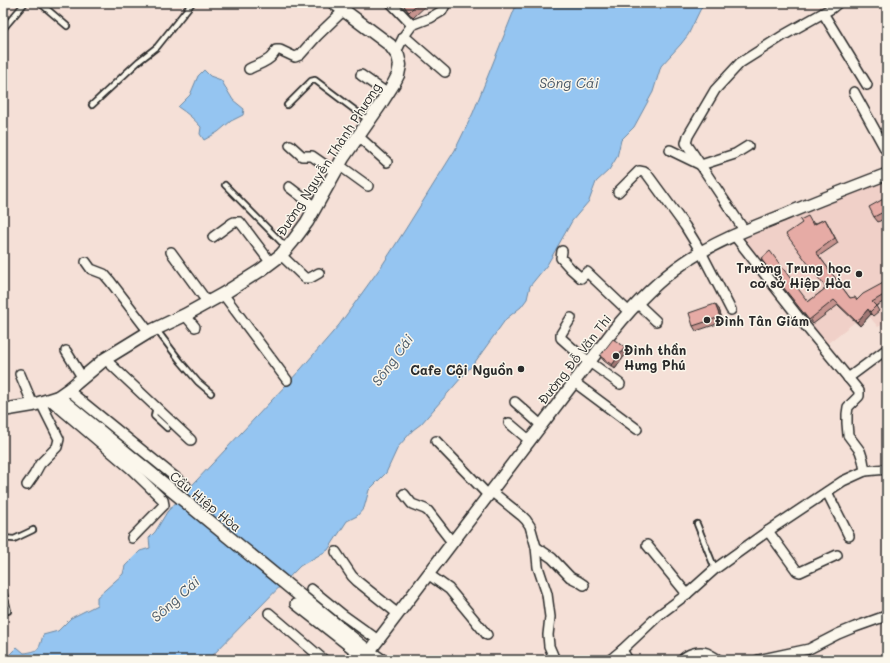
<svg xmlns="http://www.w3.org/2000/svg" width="890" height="663" viewBox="0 0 890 663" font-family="Mali,sans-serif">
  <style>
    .built { fill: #f0d0c8 }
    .water { fill: #95c5f1; stroke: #6b87a2 }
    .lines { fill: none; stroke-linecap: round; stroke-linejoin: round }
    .service-casing { stroke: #2b2b2b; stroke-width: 8 }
    .minor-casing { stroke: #2b2b2b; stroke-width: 12 }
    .tertiary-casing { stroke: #2b2b2b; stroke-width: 14 }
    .secondary-casing { stroke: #2b2b2b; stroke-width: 15 }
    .service { stroke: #fbf7ec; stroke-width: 4.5 }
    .minor { stroke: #fbf7ec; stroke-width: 9 }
    .tertiary { stroke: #fbf7ec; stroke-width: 11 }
    .secondary { stroke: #fbf7ec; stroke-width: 12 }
    .wall { fill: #c6938e; stroke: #2b2b2b }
    .shaded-wall { fill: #a17874; stroke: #2b2b2b }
    .building { fill: #e6aba5; stroke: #2b2b2b }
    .poi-dot { fill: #2b2b2b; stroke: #fbf7ec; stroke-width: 1.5 }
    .labels { text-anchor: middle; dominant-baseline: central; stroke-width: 3; stroke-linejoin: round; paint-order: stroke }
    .street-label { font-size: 13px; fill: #2b2b2b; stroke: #fbf7ec }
    .poi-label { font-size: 13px; font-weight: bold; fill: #2b2b2b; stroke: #fbf7ec; text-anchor: end }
    .water-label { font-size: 14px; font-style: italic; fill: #4b5966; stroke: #fbf7ec }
  </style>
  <rect width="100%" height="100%" fill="#f5e0d7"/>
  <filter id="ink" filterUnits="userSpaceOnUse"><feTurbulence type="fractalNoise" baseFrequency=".025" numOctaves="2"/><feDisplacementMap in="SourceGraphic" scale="8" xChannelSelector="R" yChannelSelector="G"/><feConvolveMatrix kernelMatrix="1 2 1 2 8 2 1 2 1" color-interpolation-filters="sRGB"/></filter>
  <g filter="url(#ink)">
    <polygon class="built" points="887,174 887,322 878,327 869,316 860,326 855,322 824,346 748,249 743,233"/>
    <g class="water">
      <path d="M 517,3 L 702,3 L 702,6 L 688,35 L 681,44 L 661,66 L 653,92 L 634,127 L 621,140 L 617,157 L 609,170 L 596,182 L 589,201 L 572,221 L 547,265 L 530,286 L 527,299 L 521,307 L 506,319 L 475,362 L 421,424 L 413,430 L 398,447 L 386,473 L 369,490 L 364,508 L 357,516 L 347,521 L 328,550 L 300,566 L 208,660 L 3,660 L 3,655 L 8,656 L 17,647 L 24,653 C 39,651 39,650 43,635 L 58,631 L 71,618 L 97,605 L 97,597 L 123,574 L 125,566 L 140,551 L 150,548 L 149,538 L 155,532 L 167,512 L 301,369 L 339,325 L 383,264 L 405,230 L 455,150 L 473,113 Z"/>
      <path d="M 204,70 L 210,76 L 221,80 L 233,100 L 244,109 L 243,115 L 231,121 L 218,132 L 204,140 L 200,134 L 201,127 C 194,119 187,113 178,107 L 190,95 L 198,76 Z"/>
    </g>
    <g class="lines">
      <defs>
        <g id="service">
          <polyline points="40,3 67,26"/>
          <polyline points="3,29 25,3"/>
          <polyline points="92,105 139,61 157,47 192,3"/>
          <polyline points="287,105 311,81 315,80 368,120"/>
          <polyline points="225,185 286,247"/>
          <polyline points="156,329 181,362 198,382 211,393"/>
          <polyline points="156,407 154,416 167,428"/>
          <polyline points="697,524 715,569"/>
          <polyline points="3,538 14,539 33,530"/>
          <polyline points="3,589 8,611"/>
        </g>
        <g id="minor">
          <polyline points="391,3 412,25"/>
          <polyline points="823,13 867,85"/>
          <polyline points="404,36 445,72"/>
          <polyline points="396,52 404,36 412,25 430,18 442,11 446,3"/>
          <path d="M 249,69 C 256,65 268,62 272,56 C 274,54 275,52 276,50 L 280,50 L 295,57 L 300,55 L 317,36 L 344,10"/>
          <polyline points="361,75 388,94"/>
          <polyline points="854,92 887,152"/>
          <polyline points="358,136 387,162"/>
          <polyline points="290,145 302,156 312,156 335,172"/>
          <polyline points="670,150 701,165 735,154 748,146"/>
          <polyline points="339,165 368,186"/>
          <polyline points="289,187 315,207"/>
          <polyline points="618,192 639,171 644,172 647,174 685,226 701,252 731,310"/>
          <polyline points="744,230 686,143 688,136 715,90 740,63 784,35 832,8 838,3"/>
          <polyline points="734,235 808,329 859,391 859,396 848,407 847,414 847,423 848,435 860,451 863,460 865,471"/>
          <polyline points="213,237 232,223 234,222 240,222 271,263"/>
          <polyline points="562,251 561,258 571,269 581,278 587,272 629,312"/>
          <polyline points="171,252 208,303"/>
          <polyline points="281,255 305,278 310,278 319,273"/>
          <polyline points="86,262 91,269 104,274 110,281 149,332"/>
          <polyline points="223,294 287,380"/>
          <polyline points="637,303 656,321"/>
          <polyline points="185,315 195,327"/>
          <polyline points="571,318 561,334 561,338 580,355 620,384"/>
          <polyline points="66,351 82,377"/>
          <polyline points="105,359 191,440"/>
          <polyline points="20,374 33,405"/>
          <polyline points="848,378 887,349"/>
          <polyline points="574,382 637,429"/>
          <polyline points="68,390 186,486"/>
          <polyline points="50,400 131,469 163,500 164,505 162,507 132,538"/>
          <polyline points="515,402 541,425"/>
          <polyline points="509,423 529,440"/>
          <polyline points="436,441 488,495"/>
          <polyline points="27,485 34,475 40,464 57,447 59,439 41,403"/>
          <polyline points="491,491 522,516 526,520 530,526 536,547 538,567 547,594 550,617 548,635 549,646 555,660"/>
          <polyline points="827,492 849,536"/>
          <polyline points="404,494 412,504 425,509 428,511 452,542"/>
          <polyline points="768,531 797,571 800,572 837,555"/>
          <polyline points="647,545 687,594"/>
          <polyline points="536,547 552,558 570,577 578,581 584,585"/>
          <polyline points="336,552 352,576 357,581 398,614"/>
          <polyline points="428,574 449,589 487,635"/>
          <polyline points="311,589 343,615 378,640"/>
          <polyline points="295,604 364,658"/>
          <polyline points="269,613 324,660"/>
          <polyline points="622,650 628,660"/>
          <polyline points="610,660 622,650 659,615 687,594 715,569 768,531 843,481 865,471 887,469"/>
          <path d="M 682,660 C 687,654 699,650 707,653 C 711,655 716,658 719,660"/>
          <polyline points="758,660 809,649 838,634 855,627 886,616 887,618"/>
        </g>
        <path id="tertiary" d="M 363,660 L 613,331 C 634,305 657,281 685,262 C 716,241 751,228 786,214 C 819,200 853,187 887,174"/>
        <g id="secondary">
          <polyline points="58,397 337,626 369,652 381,660"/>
          <polyline points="3,410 33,405 58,397 68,390 105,359 149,332 185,315 223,294 261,270 281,255 293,241 307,222 343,158 380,105 394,83 398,75 400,65 399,60 398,56 390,45 334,3"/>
        </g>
      </defs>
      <use href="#service" class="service-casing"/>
      <use href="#minor" class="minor-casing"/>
      <use href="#tertiary" class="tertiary-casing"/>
      <use href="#secondary" class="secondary-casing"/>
      <use href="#service" class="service"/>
      <use href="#minor" class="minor"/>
      <use href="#tertiary" class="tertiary"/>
      <use href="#secondary" class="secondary"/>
    </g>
    <g class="wall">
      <polygon points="407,3 429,3 413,18 408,12 404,6"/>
      <polygon points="887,197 887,217 878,222 874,217"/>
      <polygon points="825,219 828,224 838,243 819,256 850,298 857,300 887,281 887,300 876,306 879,311 873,316 871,314 860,326 838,305 813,324 761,259 808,302 826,288 802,223 812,221 814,224"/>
      <polygon points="719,309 723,322 696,331 693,326"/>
      <polygon points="628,351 615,369 604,361 600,356"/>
    </g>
    <g class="shaded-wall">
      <polygon points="715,304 719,309 723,322 720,317"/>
      <polygon points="868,309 871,314 860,326 857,322"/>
      <polygon points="625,347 628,351 615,369 612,365"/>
    </g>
    <g class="building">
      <polygon points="407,3 418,3 409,12 404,6"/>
      <polygon points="887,197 887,210 874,217 869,207"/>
      <polygon points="808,216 813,225 825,219 835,238 816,252 850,298 855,297 857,300 863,294 887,281 887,293 872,302 876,306 870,312 868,309 857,322 834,300 809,320 761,259 770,251 808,302 826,288 786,234 802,223 800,220"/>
      <polygon points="715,304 720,317 693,326 689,313"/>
      <polygon points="613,339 625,347 612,365 600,356"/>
    </g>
  </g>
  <g class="poi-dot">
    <circle cx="859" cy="274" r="4"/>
    <circle cx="707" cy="320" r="4"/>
    <circle cx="616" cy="356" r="4"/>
    <circle cx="521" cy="369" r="4"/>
  </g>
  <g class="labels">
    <g class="street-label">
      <text transform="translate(328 159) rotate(-57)">Đường Nguyễn Thành Phương</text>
      <text transform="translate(574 359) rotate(-52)">Đường Đỗ Văn Thi</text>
      <text transform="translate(206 501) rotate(39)">Cầu Hiệp Hòa</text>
    </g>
    <g class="poi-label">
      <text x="851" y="267">Trường Trung học<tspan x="851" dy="15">cơ sở Hiệp Hòa</tspan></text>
      <text x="715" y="320" text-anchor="start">Đình Tân Giám</text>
      <text x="624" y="349" text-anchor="start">Đình thần<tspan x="624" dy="15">Hưng Phú</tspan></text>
      <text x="513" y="369">Cafe Cội Nguồn</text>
    </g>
    <g class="water-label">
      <text x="569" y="82">Sông Cái</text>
      <text transform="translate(392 360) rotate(-54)">Sông Cái</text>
      <text transform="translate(175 599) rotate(-42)">Sông Cái</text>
    </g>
  </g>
  <rect width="890" height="663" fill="none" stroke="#fbf7ec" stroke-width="16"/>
  <rect x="8" y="8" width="874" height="647" fill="none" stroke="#2b2b2b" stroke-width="1.5" filter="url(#ink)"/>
</svg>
